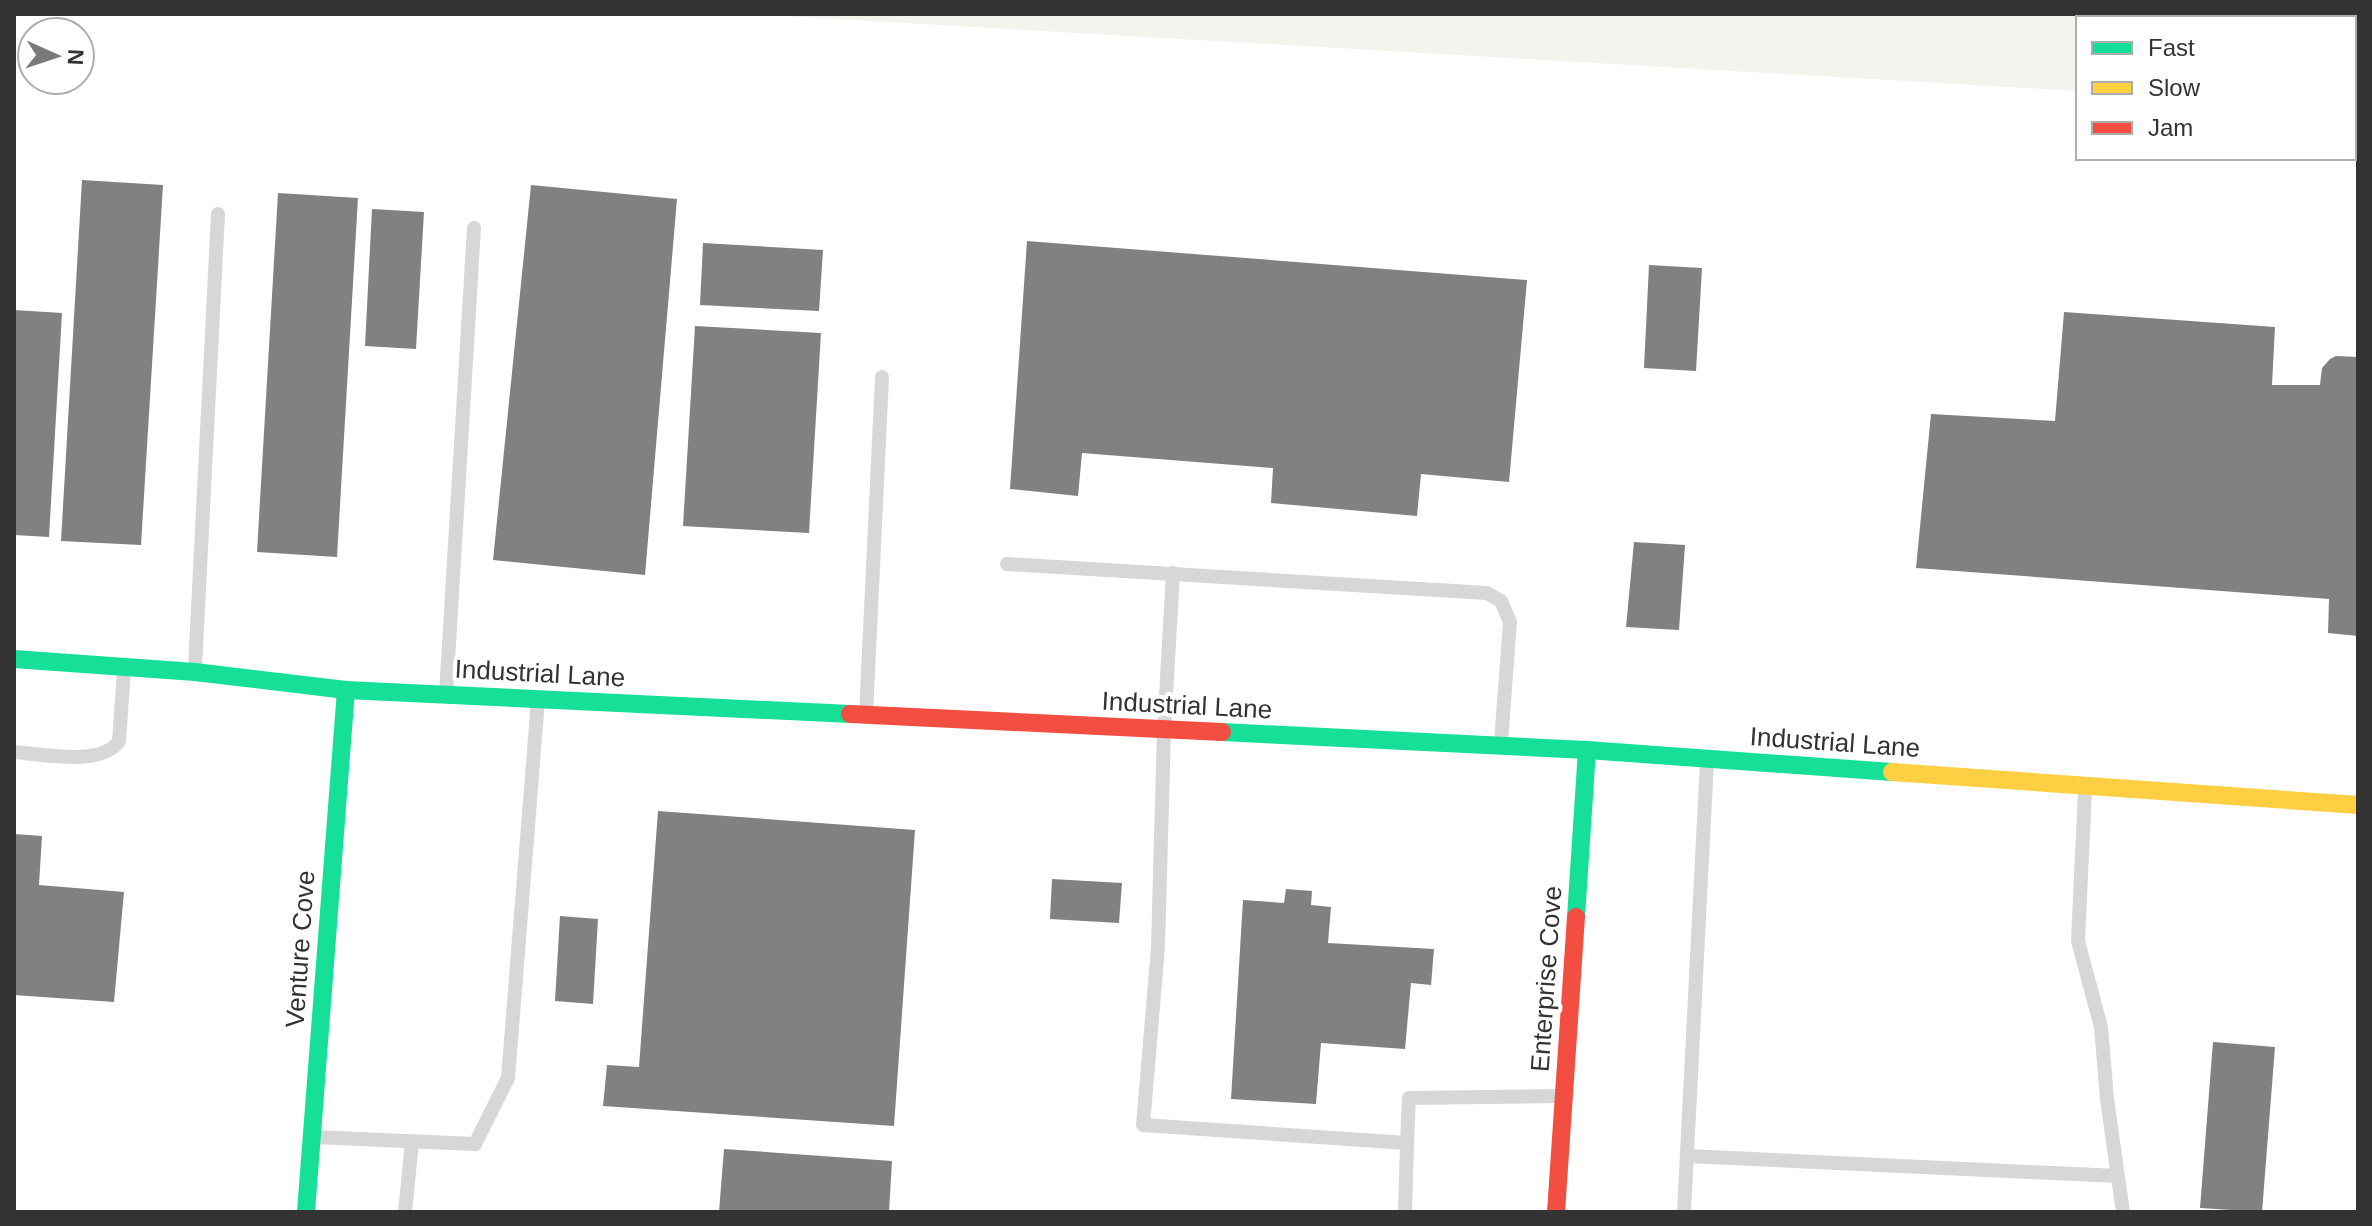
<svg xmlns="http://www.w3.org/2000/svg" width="2372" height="1226" viewBox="0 0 2372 1226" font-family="Helvetica,sans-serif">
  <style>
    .green { fill: #f1f5ed }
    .building { fill: #818181 }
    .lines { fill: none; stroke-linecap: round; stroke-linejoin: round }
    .lane { stroke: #d7d7d7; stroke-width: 14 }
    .fast { stroke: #16e098; stroke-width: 18 }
    .slow { stroke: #ffcf43; stroke-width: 18 }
    .jam { stroke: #f24e42; stroke-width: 18 }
    .labels { text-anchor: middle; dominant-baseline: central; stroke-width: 8; stroke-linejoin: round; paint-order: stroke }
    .street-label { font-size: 26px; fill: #333; stroke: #fff }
  </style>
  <rect width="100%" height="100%" fill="#fff"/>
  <polygon class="green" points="751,14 2358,14 2358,107 2354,107 2354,18 2078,18 2078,91"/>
  <g class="building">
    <polygon points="82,180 163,185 141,545 61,541"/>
    <polygon points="531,185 677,199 645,575 493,560"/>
    <polygon points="278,193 358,198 337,557 257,552"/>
    <polygon points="372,209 424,212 416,349 365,346"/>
    <polygon points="1027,241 1527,280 1509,482 1421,474 1417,516 1271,503 1273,468 1082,453 1078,496 1010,489"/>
    <polygon points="703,243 823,250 819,311 700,305"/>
    <polygon points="1649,265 1702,268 1696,371 1644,368"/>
    <polygon points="14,310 62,313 49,537 14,535"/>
    <polygon points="2064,312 2275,327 2272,385 2320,385 2322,368 2330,359 2336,356 2358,357 2358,636 2328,633 2329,599 1916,568 1931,414 2055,421"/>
    <polygon points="695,326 821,333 809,533 683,526"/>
    <polygon points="1634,542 1685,545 1679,630 1626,627"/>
    <polygon points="658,811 915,830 894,1126 603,1106 607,1065 639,1067"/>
    <polygon points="14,834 42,836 39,885 124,892 114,1002 14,995"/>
    <polygon points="1052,879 1122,883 1119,923 1050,919"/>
    <polygon points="1286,889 1312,891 1311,905 1331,907 1328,943 1434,949 1431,985 1411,983 1405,1049 1321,1043 1316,1104 1231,1099 1243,900 1284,903"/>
    <polygon points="560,916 598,919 593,1004 555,1001"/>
    <polygon points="2213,1042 2275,1047 2262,1212 2200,1208"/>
    <polygon points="724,1149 892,1161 889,1212 719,1212"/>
  </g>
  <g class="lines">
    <g class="lane">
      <polyline points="1007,564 1487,593 1501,601 1510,622 1501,742"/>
      <polyline points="1173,573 1164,730 1158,947 1143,1125 1407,1143 1405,1212"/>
      <polyline points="195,668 218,214"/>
      <polyline points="446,694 474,228"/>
      <polyline points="866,715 882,377"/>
      <path d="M 14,752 C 42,754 102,767 119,741 L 124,671"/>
      <polyline points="2085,790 2078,941 2101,1027 2107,1099 2123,1212"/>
      <polyline points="314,1137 475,1144 508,1078 538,700"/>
      <polyline points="1407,1143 1409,1098 1560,1096"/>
      <polyline points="1687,1156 2117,1176"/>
      <polyline points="405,1212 412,1142"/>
      <polyline points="1684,1212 1707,761"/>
    </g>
    <g class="fast">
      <polyline points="14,659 195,672 346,690 850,714"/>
      <polyline points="1222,732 1587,750 1892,772"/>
      <polyline points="1576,917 1587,750"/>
      <polyline points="306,1212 346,690"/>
    </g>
    <polyline class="slow" points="1892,772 2358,805"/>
    <g class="jam">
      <polyline points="850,714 1222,732"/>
      <polyline points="1556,1212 1576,917"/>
    </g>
  </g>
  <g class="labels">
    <g class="street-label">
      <text transform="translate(540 673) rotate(3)">Industrial Lane</text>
      <text transform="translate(1187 705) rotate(3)">Industrial Lane</text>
      <text transform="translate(1835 742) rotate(4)">Industrial Lane</text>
      <text transform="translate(300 949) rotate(-86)">Venture Cove</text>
      <text transform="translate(1546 979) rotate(-86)">Enterprise Cove</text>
    </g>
  </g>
  <rect width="2372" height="1226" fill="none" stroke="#333333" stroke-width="32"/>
  <rect x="2076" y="16" width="280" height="144" fill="#ffffff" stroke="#adadad" stroke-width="2"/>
  <rect x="2092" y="42" width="40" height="12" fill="#16e098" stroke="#adadad" stroke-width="2"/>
  <text x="2148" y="56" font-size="24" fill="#333333">Fast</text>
  <rect x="2092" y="82" width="40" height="12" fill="#ffcf43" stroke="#adadad" stroke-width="2"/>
  <text x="2148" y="96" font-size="24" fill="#333333">Slow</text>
  <rect x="2092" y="122" width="40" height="12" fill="#f24e42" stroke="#adadad" stroke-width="2"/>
  <text x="2148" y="136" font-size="24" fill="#333333">Jam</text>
  <g transform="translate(56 56) rotate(93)"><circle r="38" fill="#ffffff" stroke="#adadad" stroke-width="2"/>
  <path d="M0-6L14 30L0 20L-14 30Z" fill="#7a7a7a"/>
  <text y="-12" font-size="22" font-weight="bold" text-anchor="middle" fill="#333333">N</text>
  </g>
</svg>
